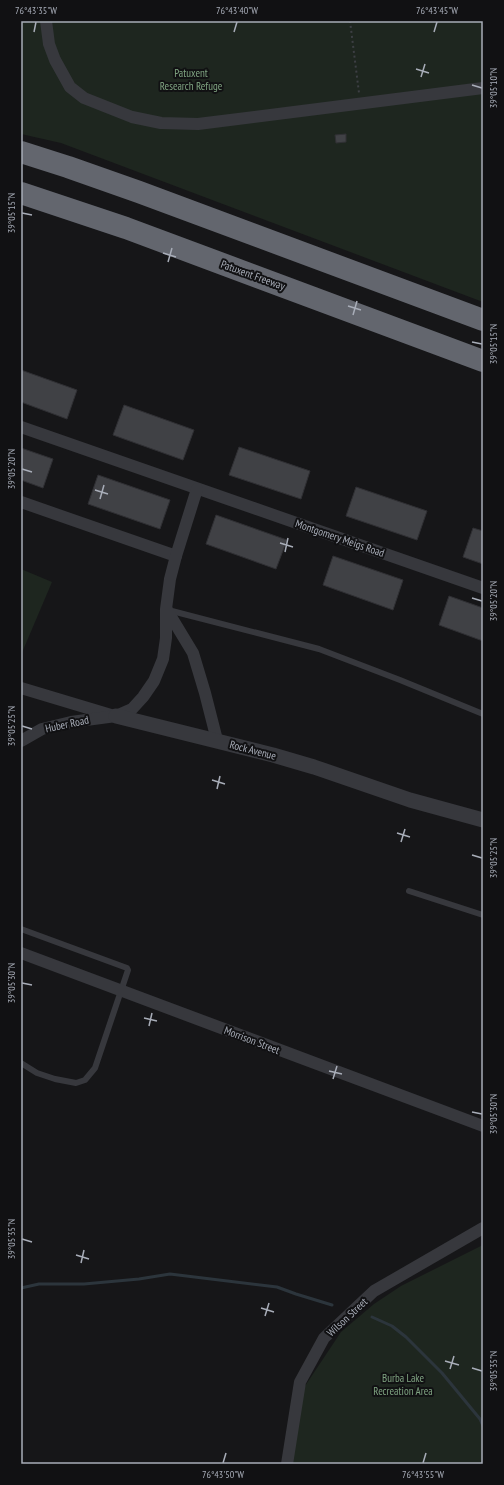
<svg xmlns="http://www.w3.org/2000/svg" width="504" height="1485" viewBox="0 0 504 1485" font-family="'PT Sans Narrow',sans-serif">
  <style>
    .green { fill: #1e261f }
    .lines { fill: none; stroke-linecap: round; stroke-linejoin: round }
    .stream { stroke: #2c353c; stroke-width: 3 }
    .building { fill: #404145; stroke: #303034 }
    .path { stroke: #3d3f44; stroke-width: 2; stroke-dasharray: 2 3; stroke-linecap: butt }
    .service { stroke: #37383d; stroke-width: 6 }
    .minor { stroke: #37383d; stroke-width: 12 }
    .tertiary { stroke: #37383d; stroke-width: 15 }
    .motorway { stroke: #63666e; stroke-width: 22 }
    .ticks { fill: none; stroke: #a8adb8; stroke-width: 1.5 }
    .labels { text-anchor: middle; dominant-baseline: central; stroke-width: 4; stroke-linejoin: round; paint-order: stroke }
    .park-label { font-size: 11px; fill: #7fa381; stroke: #111113 }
    .street-label { font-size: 11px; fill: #a8adb8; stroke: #111113 }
    .neatline { fill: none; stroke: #a8adb8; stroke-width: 1.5 }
    .ticks-label { font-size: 10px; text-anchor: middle; fill: #a8adb8 }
  </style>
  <rect width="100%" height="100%" fill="#161618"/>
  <g class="green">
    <polygon points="21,21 483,21 483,302 61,143 21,134"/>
    <polygon points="21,569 52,582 21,655"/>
    <polygon points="483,1245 483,1464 292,1464 303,1389 341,1332 374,1304 401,1286"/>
  </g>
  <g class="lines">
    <g class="stream">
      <polyline points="21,1288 39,1284 84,1284 139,1279 170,1274 277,1287 296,1294 332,1305"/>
      <polyline points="372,1317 392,1326 406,1337 442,1373 480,1419 483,1426"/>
    </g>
  </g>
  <g class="building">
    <polygon points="346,134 346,142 336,143 335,135"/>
    <polygon points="21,370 77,390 67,419 21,402"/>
    <polygon points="124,405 194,430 183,460 113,435"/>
    <polygon points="239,447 310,471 301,499 229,475"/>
    <polygon points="21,448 53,459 43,488 21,480"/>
    <polygon points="98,475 170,500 160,529 88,504"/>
    <polygon points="356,487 427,511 417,540 346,516"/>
    <polygon points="216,515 287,540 276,569 206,544"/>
    <polygon points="473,528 483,531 483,564 463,557"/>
    <polygon points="333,556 403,580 393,610 323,585"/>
    <polygon points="449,596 483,608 483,641 439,625"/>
  </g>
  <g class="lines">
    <polyline class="path" points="350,21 359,93"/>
    <g class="service">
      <polyline points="168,610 319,649 400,680 483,714"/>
      <polyline points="409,891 483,915"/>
      <polyline points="21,929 127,968 128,970 95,1068 85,1080 76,1083 55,1079 37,1073 21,1063"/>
    </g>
    <g class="minor">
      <polyline points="46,21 49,44 55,60 70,87 84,98 132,117 161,123 198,124 483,88"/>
      <polyline points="21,427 483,588"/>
      <polyline points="21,502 176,556"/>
      <polyline points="167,610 193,653 205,693 217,740"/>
      <polyline points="21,688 111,715"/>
      <polyline points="21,741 42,729 71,722 116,716 132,709 143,697 154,681 163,659 166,638 166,609 170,579 176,556 197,489"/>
      <polyline points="21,953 483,1126"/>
      <polyline points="287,1464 300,1382 324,1338 374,1291 483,1228"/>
    </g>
    <polyline class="tertiary" points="116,716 273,755 314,767 410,800 483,820"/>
    <g class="motorway">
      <polyline points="21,152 68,167 139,192 483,320"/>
      <polyline points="21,193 126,228 483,361"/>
    </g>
  </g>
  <path class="ticks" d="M 34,32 L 36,22M 234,32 L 237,22M 434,32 L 437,22M 416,69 L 429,73M 421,77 L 425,64M 472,85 L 482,88M 22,213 L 32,215M 163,253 L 176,257M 168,262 L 172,248M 348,306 L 361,310M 353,315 L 357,301M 472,342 L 482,344M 22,469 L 32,472M 95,490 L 108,494M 100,499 L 104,485M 280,543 L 293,547M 285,552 L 288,538M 472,598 L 482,601M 22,726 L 32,729M 212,780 L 225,784M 217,789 L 220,776M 397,833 L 410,837M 401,842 L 405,829M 472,855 L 482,858M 22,983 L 32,985M 144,1018 L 157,1021M 149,1026 L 152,1013M 329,1071 L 342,1074M 333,1079 L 337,1066M 472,1112 L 482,1114M 22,1239 L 32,1242M 76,1255 L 89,1259M 81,1263 L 84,1250M 261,1308 L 274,1312M 265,1316 L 269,1303M 445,1361 L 459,1365M 472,1368 L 482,1371M 450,1369 L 454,1356M 223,1463 L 226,1453M 423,1463 L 426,1453"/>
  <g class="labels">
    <g class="park-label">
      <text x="191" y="73">Patuxent<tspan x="191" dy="13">Research Refuge</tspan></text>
      <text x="403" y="1378">Burba Lake<tspan x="403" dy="13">Recreation Area</tspan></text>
    </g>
    <g class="street-label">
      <text transform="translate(253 275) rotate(20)">Patuxent Freeway</text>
      <text transform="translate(340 538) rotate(19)">Montgomery Meigs Road</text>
      <text transform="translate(67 724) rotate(-12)">Huber Road</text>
      <text transform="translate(253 750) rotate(15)">Rock Avenue</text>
      <text transform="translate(252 1040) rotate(21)">Morrison Street</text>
      <text transform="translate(347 1317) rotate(-43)">Wilson Street</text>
    </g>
  </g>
  <rect width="504" height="1485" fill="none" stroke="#111113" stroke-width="44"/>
  <rect x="22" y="22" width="460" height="1441" class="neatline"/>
  <g class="ticks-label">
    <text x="36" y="14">76°43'35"W</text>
    <text x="237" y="14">76°43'40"W</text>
    <text x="437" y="14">76°43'45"W</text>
    <text transform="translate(493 88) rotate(-90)" y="4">39°05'10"N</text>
    <text transform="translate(11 213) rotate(-90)" y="4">39°05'15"N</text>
    <text transform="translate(493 344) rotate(-90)" y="4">39°05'15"N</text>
    <text transform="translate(11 469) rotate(-90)" y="4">39°05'20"N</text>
    <text transform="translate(493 601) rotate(-90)" y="4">39°05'20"N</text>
    <text transform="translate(11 726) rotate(-90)" y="4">39°05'25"N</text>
    <text transform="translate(493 858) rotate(-90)" y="4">39°05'25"N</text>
    <text transform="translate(11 983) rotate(-90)" y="4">39°05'30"N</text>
    <text transform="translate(493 1114) rotate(-90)" y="4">39°05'30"N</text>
    <text transform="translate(11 1239) rotate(-90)" y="4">39°05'35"N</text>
    <text transform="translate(493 1371) rotate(-90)" y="4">39°05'35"N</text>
    <text x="223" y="1478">76°43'50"W</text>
    <text x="423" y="1478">76°43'55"W</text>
  </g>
</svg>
